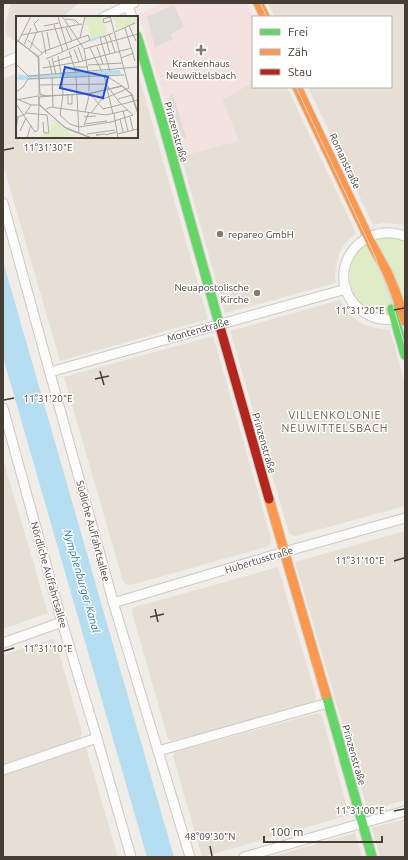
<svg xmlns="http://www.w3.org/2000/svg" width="408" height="860" viewBox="0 0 408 860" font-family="Ubuntu,sans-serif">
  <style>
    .residential { fill: #e5dfd5 }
    .medical { fill: #f3e2df }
    .green { fill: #e0ecc6 }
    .parking { fill: #dfdcd8 }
    .water { fill: #b5def1 }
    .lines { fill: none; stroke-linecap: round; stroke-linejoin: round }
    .street-casing { stroke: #cdc9c4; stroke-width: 11 }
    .fast-casing { stroke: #d0cabe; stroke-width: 11 }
    .slow-casing { stroke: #d0cabe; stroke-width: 11 }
    .jam-casing { stroke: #d0cabe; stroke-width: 11 }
    .street { stroke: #fdfcfc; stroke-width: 9 }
    .fast { stroke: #63d668; stroke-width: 9 }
    .slow { stroke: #ff974d; stroke-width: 9 }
    .jam { stroke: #b3261e; stroke-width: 9 }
    .tram { stroke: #d9d9d8; stroke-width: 1 }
    .ticks { fill: none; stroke: #463e34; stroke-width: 1.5 }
    .poi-dot { fill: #827b73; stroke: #fff; stroke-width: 1.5 }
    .labels { text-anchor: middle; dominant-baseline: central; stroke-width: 3; stroke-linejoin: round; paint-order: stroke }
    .poi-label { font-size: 10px; fill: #463e34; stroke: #fff }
    .street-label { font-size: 10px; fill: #463e34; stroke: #fff }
    .neighbourhood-label { font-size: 11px; letter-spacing: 1px; fill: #6a5b4a; stroke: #fff }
    .water-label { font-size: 11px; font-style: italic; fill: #247aa8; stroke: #fff }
    .inset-river { fill: none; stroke: #b5def1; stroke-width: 2 }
    .inset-road { fill: none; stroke: #aca7a0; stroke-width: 1 }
    .view { fill: #1d4ed8; fill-opacity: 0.15; stroke: #1d4ed8; stroke-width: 2 }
    .inset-edge { fill: none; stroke: #463e34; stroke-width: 2 }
    .ticks-label { font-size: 10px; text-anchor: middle; fill: #463e34; stroke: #fff; stroke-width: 3; stroke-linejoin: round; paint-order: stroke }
  </style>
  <rect width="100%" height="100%" fill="#f0ede8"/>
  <g class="residential">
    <polygon points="11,3 79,3 63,17 17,17 17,40 15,40 11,39 7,35 5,29 5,24"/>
    <polygon points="268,3 405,3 405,226 398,224 384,223 373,225 308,87 391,87 391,17 275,17"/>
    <polygon points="137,69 208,319 60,361 3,164 3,79 17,73 17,137 137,137"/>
    <polygon points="253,82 253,87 287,87 356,233 345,243 339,254 336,264 335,276 336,283 225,313 181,156 239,141 222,100"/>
    <polygon points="340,300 345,308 354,318 364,325 376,328 390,330 405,384 405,506 295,536 291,535 289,533 230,331"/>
    <polygon points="213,336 271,538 270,544 266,547 131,585 127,585 123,581 64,377"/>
    <polygon points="3,459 48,613 3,629"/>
    <polygon points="405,531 405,800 368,811 295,562"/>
    <polygon points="278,567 316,696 315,700 313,702 172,741 168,739 132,612 133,608 135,607"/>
    <polygon points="52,639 55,640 82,732 80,739 3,764 3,655"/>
    <polygon points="318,713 322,715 349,815 202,857 173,756 175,752"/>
    <polygon points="86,748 118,857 3,857 3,775"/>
    <polygon points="405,819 405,857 380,857 372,828"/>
    <polygon points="355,833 362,857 270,857"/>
  </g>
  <polygon class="medical" points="163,3 247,3 253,17 253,82 222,100 239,141 181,156 139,14"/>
  <path class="green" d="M 385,236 L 405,240 L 405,310 C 397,312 389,315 381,313 C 348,308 340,267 363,246 C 369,240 378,239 385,236 Z"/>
  <g class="parking">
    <polygon points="174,5 184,27 170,34 173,39 155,47 147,17"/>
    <polygon points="172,93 187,139 182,137 169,97"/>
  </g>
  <polygon class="water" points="3,261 174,857 147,857 3,357"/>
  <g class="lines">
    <defs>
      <g id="street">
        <polyline points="127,3 132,17"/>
        <polyline points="104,17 134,3"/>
        <polyline points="3,63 17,57"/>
        <polyline points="3,203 114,605 190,857"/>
        <path d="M 400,318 C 387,321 373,319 362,311 C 321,281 355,218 405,236"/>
        <polyline points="50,372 346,289"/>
        <polyline points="3,408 62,622 97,738 131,857"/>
        <polyline points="113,603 284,552 405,518"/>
        <polyline points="3,643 62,622"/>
        <polyline points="158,751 328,703"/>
        <polyline points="3,770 97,738"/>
        <polyline points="244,857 405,811"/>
      </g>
      <g id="fast">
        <polyline points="137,36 163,124 220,327"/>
        <polyline points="392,309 405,355"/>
        <polyline points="326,695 372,857"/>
      </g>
      <g id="slow">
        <polyline points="258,3 265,17"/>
        <polyline points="297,87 372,245 387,272 395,291 405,321"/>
        <polyline points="269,499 326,695"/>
      </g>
      <polyline id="jam" points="220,327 269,499"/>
    </defs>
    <use href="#street" class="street-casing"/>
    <use href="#fast" class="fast-casing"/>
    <use href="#slow" class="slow-casing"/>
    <use href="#jam" class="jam-casing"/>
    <use href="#street" class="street"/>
    <use href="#fast" class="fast"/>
    <use href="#slow" class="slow"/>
    <use href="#jam" class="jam"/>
    <g class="tram">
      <polyline points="260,3 267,17"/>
      <polyline points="296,87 374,254 392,302 405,346"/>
    </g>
  </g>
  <path class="ticks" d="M 4,150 L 14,148M 394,310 L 404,308M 100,371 L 104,385M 95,379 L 109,376M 4,400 L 14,398M 394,561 L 404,558M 155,609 L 158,622M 150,617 L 164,614M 4,651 L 14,648M 394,811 L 404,809M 210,846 L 212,856"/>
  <g class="poi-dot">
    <path d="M199 44h4v4h4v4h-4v4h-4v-4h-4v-4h4z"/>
    <circle cx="220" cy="234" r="4"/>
    <circle cx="257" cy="293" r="4"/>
  </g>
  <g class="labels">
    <g class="poi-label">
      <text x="201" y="63">Krankenhaus<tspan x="201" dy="12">Neuwittelsbach</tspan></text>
      <text x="228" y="234" text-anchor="start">repareo GmbH</text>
      <text x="249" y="287" text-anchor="end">Neuapostolische<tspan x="249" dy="12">Kirche</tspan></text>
    </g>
    <g class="street-label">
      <text transform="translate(176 132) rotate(74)">Prinzenstraße</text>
      <text transform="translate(345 161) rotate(65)">Romanstraße</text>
      <text transform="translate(198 330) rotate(-16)">Montenstraße</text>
      <text transform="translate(264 443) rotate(74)">Prinzenstraße</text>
      <text transform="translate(93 531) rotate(75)">Südliche Auffahrtsallee</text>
      <text transform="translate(259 560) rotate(-17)">Hubertusstraße</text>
      <text transform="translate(49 575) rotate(74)">Nördliche Auffahrtsallee</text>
      <text transform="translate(354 755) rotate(74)">Prinzenstraße</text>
    </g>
    <g class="neighbourhood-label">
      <text x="335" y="415">VILLENKOLONIE<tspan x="335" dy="13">NEUWITTELSBACH</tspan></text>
    </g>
    <g class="water-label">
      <text transform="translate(82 581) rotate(74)">Nymphenburger Kanal</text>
    </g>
  </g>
  <g transform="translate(16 16)">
    <rect width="122" height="122" fill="#f0ede8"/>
    <path d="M 69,0 L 86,0 L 91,17 L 98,15 L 66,29 L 75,24 L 72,10 L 68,9 ZM 99,0 L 107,0 L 108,3 L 114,0 L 116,4 L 122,0 L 122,7 L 100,14 L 99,5 L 102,4 L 97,5 L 96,1 L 99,2 ZM 37,103 L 52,115 L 52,117 L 62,120 L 24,122 L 24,119 L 35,117 L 35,108 L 41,109 L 35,105 Z" fill="#e0ecc6"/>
    <path d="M 100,54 L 104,54 L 105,58 L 3,64 L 3,62 L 0,66 L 0,58 L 3,61 L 2,58 L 11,60 Z" fill="#b5def1"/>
    <path class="inset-river" d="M 74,25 L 85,20"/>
    <path class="inset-road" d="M 46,0 L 68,33 L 72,56M 42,1 L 52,34M 94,1 L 87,3 L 88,7 L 95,5M 49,3 L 59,4 L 63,8M 38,9 L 47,36M 28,10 L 43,7M 113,10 L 120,25M 50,12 L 56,25M 109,12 L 119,45M 26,16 L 30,38M 31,16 L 34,33M 99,16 L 119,7M 22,17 L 18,8 L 23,3M 93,18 L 99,36M 6,19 L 66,8M 89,20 L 94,38M 64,22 L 69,0M 0,23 L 23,42 L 23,89M 0,24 L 22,40 L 24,78 L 30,80M 12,24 L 26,37M 2,26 L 15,0M 8,29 L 15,12M 62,31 L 67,45M 81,31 L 87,48M 74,32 L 86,56M 14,33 L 20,17M 58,33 L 63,46M 68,33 L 122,18M 53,35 L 60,57M 42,40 L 45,58M 22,41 L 29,35 L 72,19 L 74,24 L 30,43M 36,42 L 40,58M 105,42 L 118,37M 33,44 L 36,58M 38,46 L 56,40M 0,48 L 12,60 L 122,51M 72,49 L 106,47M 59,51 L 72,51M 27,52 L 63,46 L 116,32M 94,55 L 84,22 L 97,17M 73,59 L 73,75M 88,59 L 97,98M 89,59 L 106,70M 60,60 L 63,118M 36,61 L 37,91M 46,61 L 47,79 L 44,99 L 54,108 L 63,111M 90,68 L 103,86 L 117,99M 23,69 L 90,68M 106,70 L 115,78 L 122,98M 0,76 L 7,71 L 12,63 L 108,59M 52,78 L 52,88 L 56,88 L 56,78M 75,79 L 87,93M 24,80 L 73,78 L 106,70M 1,83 L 15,89M 102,83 L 116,79M 0,84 L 22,80M 0,88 L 19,116 L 22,114 L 23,89M 30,93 L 35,91 L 90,99 L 112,94M 87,93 L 122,84M 107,95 L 112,115M 69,96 L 73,80M 10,97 L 31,99 L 33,117 L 28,117 L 27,106M 75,97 L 85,84 L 113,72 L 94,0M 0,98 L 2,102 L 0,113M 98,98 L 102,122M 68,101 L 80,100M 114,101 L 117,114M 0,102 L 9,98 L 15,89 L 23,89 L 51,113 L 75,122M 104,103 L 107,116M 68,108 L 91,105M 68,109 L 73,96M 63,111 L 95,106 L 117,99M 4,115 L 10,102M 71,118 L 99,114M 101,118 L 122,113M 83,119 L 80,119 L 89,118M 89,119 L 101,116M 11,122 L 15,109M 76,122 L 48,111 L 23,88 L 23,81 L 74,77 L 106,70 L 116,78 L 122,97"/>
    <path class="view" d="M 49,51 L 92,61 L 87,82 L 44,72 Z"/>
    <rect width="122" height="122" class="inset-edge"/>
  </g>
  <g class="ticks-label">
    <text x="48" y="151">11°31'30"E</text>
    <text x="360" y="314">11°31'20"E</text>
    <text x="48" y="402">11°31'20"E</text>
    <text x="360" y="564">11°31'10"E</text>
    <text x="48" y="652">11°31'10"E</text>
    <text x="360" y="814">11°31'00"E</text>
    <text x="210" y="840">48°09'30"N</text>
  </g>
  <rect width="408" height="860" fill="none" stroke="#463e34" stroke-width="8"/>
  <rect x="252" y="16" width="140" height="72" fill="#ffffff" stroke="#b5b2ae"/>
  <rect x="260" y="29" width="20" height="6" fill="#63d668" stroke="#b5b2ae"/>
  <text x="288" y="36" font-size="12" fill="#463e34">Frei</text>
  <rect x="260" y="49" width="20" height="6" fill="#ff974d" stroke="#b5b2ae"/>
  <text x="288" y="56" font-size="12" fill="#463e34">Zäh</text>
  <rect x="260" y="69" width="20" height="6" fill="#b3261e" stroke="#b5b2ae"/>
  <text x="288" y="76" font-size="12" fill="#463e34">Stau</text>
  <path d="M264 836v6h118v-6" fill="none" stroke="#463e34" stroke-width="2"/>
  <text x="270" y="836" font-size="12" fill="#463e34" stroke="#ffffff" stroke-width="3" paint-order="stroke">100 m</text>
</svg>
